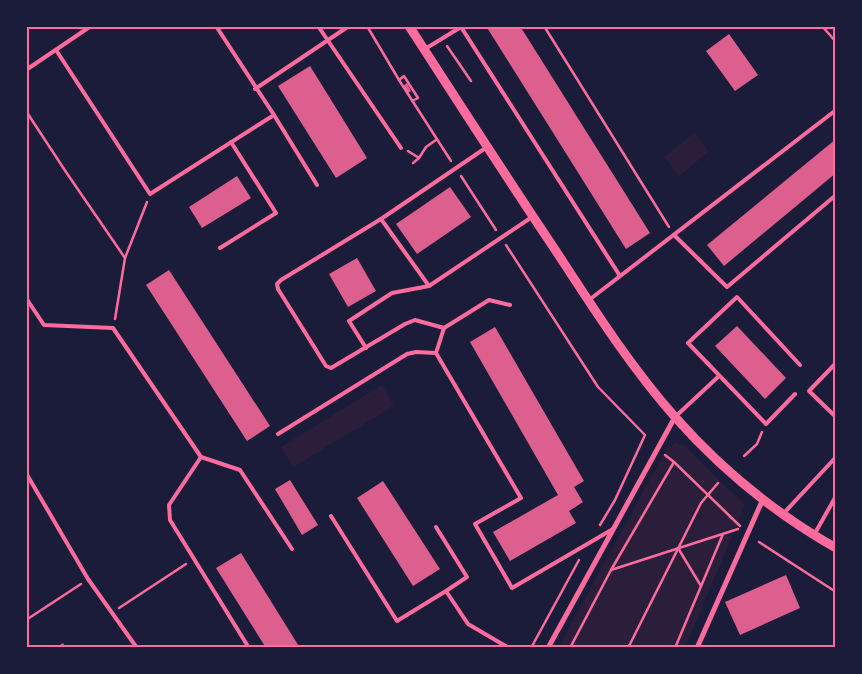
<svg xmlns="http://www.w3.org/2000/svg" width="862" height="674" viewBox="0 0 862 674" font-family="'Golos Text',sans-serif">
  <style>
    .green { fill: #2a1e3b }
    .building { fill: #dd5f8e }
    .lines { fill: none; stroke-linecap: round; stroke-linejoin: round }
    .path { stroke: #ff6b9d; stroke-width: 2.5 }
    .service { stroke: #ff6b9d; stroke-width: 4 }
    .minor { stroke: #ff6b9d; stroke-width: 5 }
    .tertiary { stroke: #ff6b9d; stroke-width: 9 }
    .neatline { fill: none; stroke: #ff6b9d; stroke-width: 2 }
  </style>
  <rect width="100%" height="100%" fill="#1b1b3a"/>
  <g class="green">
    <polygon points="694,133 709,151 679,176 664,157"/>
    <polygon points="382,385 394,406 293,467 281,447"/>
    <polygon points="676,443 685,446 745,505 685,648 558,648 667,448"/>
  </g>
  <g class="building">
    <polygon points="486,26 520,26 650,233 626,249"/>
    <polygon points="729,34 758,75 735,91 706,51"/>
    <polygon points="310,66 367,158 336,178 278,86"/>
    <polygon points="407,83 411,91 408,93 403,86"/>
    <polygon points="836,139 836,173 724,266 707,245"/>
    <polygon points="237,176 251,198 202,228 189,207"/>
    <polygon points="450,187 471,217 417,254 396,224"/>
    <polygon points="357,258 376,291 348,307 329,274"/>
    <polygon points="169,270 270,426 247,441 146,285"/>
    <polygon points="737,326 786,378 765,399 715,346"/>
    <polygon points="495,327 584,481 574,487 583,502 569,511 576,523 510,561 493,532 558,495 470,342"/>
    <polygon points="290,480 318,525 302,535 275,489"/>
    <polygon points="383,481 440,569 413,586 357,498"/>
    <polygon points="241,553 300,648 266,648 216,568"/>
    <polygon points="786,575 800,608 740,635 725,602"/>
    <polygon points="63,643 66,648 55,648"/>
  </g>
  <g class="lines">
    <g class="path">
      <polyline points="367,26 399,80 451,161"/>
      <polyline points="544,26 669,227"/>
      <polyline points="822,26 836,42"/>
      <polyline points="447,46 471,81"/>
      <polyline points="399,80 404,76 418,98 412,101"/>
      <polyline points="26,111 66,172 125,258"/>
      <polyline points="408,151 419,158"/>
      <polyline points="413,163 419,158 426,147 436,140"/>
      <polyline points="461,176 496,230"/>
      <polyline points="506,245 598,387 645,435 615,500 600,525"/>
      <polyline points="115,319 125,258 147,202"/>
      <polyline points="665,455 674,462 740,526"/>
      <polyline points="744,456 757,444 762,432"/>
      <polyline points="759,542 836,592"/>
      <polyline points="678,548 701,586"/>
      <polyline points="611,570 738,529"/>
      <polyline points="119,608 186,564"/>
      <polyline points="26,620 81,584"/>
      <polyline points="531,648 579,560"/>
      <polyline points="570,648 611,570 674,462"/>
      <polyline points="628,648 701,503 718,483"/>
      <polyline points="675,648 723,534"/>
    </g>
    <g class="service">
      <polyline points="318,26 401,148"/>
      <polyline points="425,49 461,27 620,276"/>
      <polyline points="56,50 150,194 274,115 216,26"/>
      <polyline points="26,70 91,26"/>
      <polyline points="255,89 349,26"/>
      <polyline points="274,115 317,185"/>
      <polyline points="381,219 281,280 277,284 278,289 326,366 331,368 405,324 415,320 444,328"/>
      <polyline points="674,235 727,287 836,195"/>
      <polyline points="220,248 276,213 231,142"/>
      <polyline points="429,286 381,219 487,147"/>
      <polyline points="26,298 44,325 113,328 201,457 169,505 170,520 249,648"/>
      <polyline points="589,300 836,110"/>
      <polyline points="510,305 489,300 444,328 436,353 521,498 475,524 512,588 613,529"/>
      <polyline points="366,348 349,321 392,293 429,286 532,217"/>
      <polyline points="836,363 809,391 836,417"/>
      <polyline points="795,394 766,424 688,343 737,297 800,365"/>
      <polyline points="675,417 719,376"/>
      <polyline points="278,434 407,354 416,352 436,353"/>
      <polyline points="201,457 240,470 292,549"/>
      <polyline points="26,473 88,579 137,648"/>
      <polyline points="783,514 836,457"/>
      <polyline points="331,516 397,621 446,591 468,624 509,648"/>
      <polyline points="436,527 467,577 446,591"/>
      <polyline points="814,535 836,496"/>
    </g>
    <g class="minor">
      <polyline points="548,648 675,417"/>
      <polyline points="697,648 763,499"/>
    </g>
    <path class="tertiary" d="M 409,26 C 457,100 505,175 554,248 C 592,306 629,365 675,417 C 721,469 776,514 836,548"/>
  </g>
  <rect width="862" height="674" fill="none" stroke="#1b1b3a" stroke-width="55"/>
  <rect x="28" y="28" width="806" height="618" class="neatline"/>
</svg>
